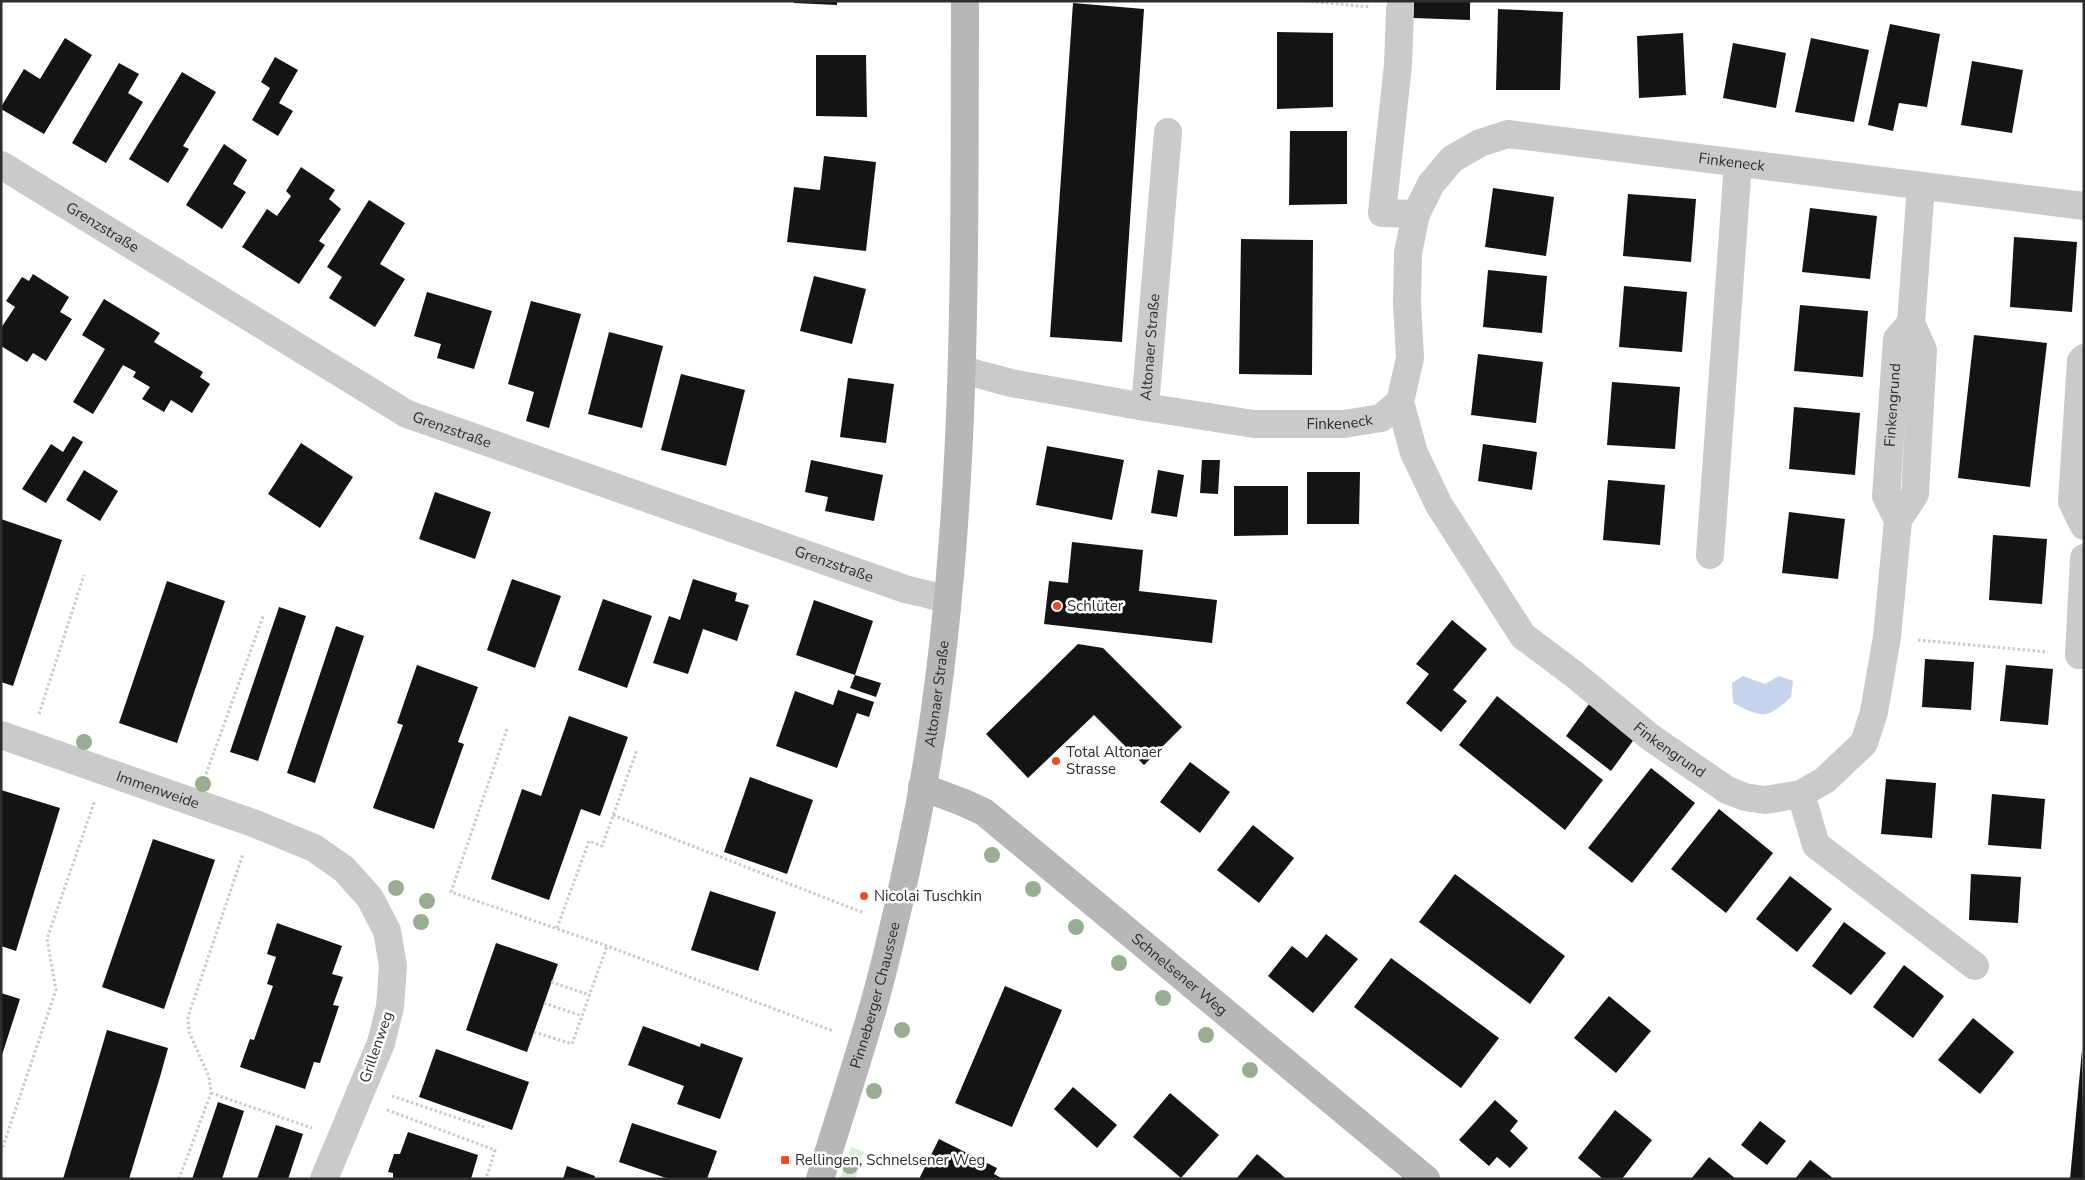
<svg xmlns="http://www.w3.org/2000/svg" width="2085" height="1180" viewBox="0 0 2085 1180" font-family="'Nunito Sans',sans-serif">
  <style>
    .green { fill: #dfebda }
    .water { fill: #c5d3ec }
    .building { fill: #141414 }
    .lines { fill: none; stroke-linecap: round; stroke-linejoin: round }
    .path { stroke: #cacaca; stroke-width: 3; stroke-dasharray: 2.5 2.5; stroke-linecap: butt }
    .street { stroke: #cacaca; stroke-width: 28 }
    .secondary { stroke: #b7b7b7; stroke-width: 28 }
    .tree { fill: #98ad92 }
    .poi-dot { fill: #eb4b28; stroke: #fff; stroke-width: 2 }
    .labels { text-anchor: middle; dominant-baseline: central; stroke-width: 5; stroke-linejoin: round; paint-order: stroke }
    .street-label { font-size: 15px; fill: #2d2d2d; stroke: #fff }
    .poi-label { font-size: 15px; fill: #2d2d2d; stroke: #fff; text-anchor: start }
  </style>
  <rect width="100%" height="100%" fill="#fff"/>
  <polygon class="green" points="851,1147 864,1152 855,1179 840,1179"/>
  <path class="water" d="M 1743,676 L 1765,684 L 1779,676 L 1793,681 L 1791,697 C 1767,720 1762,718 1733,703 L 1732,683 Z"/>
  <g class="building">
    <polygon points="794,1 837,1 837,5 794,3"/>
    <polygon points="1414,1 1470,1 1470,20 1413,18"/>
    <polygon points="1073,3 1144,9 1122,342 1050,337"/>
    <polygon points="1498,9 1563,12 1560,90 1496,90"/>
    <polygon points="1890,24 1940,34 1927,107 1899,103 1893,131 1868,125"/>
    <polygon points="1277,32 1333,33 1333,107 1277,109"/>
    <polygon points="1683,33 1686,95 1639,98 1637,36"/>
    <polygon points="65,38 92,55 44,134 1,109 1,107 24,69 40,79"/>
    <polygon points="1811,38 1869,50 1854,122 1795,112"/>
    <polygon points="1733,43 1786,53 1776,108 1723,98"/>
    <polygon points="816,55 866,55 867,117 816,116"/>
    <polygon points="275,57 298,70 279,103 293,111 278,136 252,120 270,88 261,82"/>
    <polygon points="1972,61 2023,70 2012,133 1961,125"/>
    <polygon points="119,63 139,74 128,93 143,102 106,163 72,143"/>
    <polygon points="182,72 216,92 183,146 189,149 168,183 129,159"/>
    <polygon points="1290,131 1347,131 1347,204 1289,205"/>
    <polygon points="224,144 247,160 233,184 246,192 222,229 186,205"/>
    <polygon points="824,156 876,162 866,251 787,242 794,187 820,190"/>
    <polygon points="301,167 335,190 329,199 341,209 319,241 325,245 299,284 242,247 267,209 277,216 291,196 286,191"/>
    <polygon points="1493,188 1554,197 1546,256 1485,247"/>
    <polygon points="1628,194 1696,199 1691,262 1623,256"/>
    <polygon points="369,200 405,223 380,264 405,279 375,327 329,298 342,277 327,267"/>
    <polygon points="1810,208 1877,216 1870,279 1802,272"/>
    <polygon points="2014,237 2077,242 2072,312 2010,307"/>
    <polygon points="1241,239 1313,240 1312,375 1239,374"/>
    <polygon points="1488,270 1547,276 1542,333 1483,327"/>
    <polygon points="33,274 69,297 60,312 72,319 46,361 33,353 27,362 1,346 1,328 15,307 6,301 22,277 29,281"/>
    <polygon points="814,276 866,289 852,344 800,331"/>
    <polygon points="1624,286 1687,292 1682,352 1619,347"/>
    <polygon points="427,292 492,311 474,369 437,358 441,344 414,336"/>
    <polygon points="104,299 160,333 154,342 203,372 200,377 210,384 192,413 171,400 164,412 142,399 150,387 133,377 136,372 123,365 93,414 73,402 105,349 82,335"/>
    <polygon points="531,301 581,314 549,428 526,421 534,392 508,384"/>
    <polygon points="1800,305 1868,311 1863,377 1794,371"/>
    <polygon points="609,332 663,346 642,428 588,414"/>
    <polygon points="1974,335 2047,343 2030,487 1958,478"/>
    <polygon points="1478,354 1543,362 1536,423 1471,415"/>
    <polygon points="681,374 745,390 726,466 661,450"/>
    <polygon points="848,378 894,384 886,443 840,437"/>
    <polygon points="1612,382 1680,387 1675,449 1607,445"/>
    <polygon points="1794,407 1860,413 1855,475 1789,469"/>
    <polygon points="73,436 83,442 46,503 22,489 51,444 63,452"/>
    <polygon points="301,443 353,477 320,528 268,494"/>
    <polygon points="1483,444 1537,452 1532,490 1478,481"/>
    <polygon points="1047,446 1124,460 1112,520 1036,505"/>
    <polygon points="811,460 883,475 874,521 825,511 828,497 805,492"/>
    <polygon points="1202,460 1220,460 1218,494 1200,493"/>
    <polygon points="84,470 118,491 100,521 66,500"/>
    <polygon points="1158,470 1184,475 1177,517 1151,513"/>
    <polygon points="1307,472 1360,472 1359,524 1307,524"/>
    <polygon points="1608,480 1665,485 1660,545 1603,540"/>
    <polygon points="1234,486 1288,486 1288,535 1234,536"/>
    <polygon points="435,492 491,512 475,559 419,539"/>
    <polygon points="1789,512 1845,519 1838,579 1782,573"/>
    <polygon points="1,519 62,540 13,686 1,682"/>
    <polygon points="1993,535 2047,539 2042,604 1989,600"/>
    <polygon points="1072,542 1143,550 1139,591 1217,600 1212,643 1044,624 1049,581 1068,583"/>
    <polygon points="512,579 561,596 535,668 487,650"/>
    <polygon points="693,579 737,593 735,601 749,605 737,641 703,629 688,674 653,663 669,616 680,620"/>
    <polygon points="167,581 225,601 177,743 119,723"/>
    <polygon points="603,599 652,616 627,688 578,670"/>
    <polygon points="814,600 873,621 855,675 881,683 876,697 850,688 855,675 796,655"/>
    <polygon points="279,607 306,616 258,761 230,752"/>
    <polygon points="1452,620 1487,649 1453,690 1467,701 1441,732 1406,703 1429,674 1416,664"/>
    <polygon points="336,626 364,636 315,783 287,773"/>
    <polygon points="1078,644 1103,648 1182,727 1144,765 1094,715 1028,778 986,734"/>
    <polygon points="1925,659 1974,662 1971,710 1922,707"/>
    <polygon points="417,665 478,687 458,742 464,744 434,829 373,808 403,725 397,723"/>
    <polygon points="2006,665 2053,669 2048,725 2000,721"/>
    <polygon points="838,690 874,702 869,717 857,713 837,768 776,746 795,691 833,705"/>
    <polygon points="1497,696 1603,780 1565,830 1459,745"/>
    <polygon points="1589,704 1635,738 1611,771 1566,736"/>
    <polygon points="569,716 628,737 600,816 581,809 549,900 491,879 522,789 541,796"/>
    <polygon points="1190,762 1230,792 1200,833 1160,802"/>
    <polygon points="1651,768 1695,803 1632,883 1588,848"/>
    <polygon points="750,777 813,800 787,874 724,852"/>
    <polygon points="1886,779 1936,783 1932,838 1881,834"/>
    <polygon points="1,790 60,808 16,951 1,946"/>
    <polygon points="1992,794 2045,799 2041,849 1988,845"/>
    <polygon points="1719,809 1773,853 1726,913 1671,869"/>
    <polygon points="1253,825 1294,858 1259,903 1217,870"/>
    <polygon points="153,839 215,860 164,1009 102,987"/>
    <polygon points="1455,874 1565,956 1530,1004 1419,922"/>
    <polygon points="1971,874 2021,877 2018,923 1969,920"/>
    <polygon points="1790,876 1832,909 1797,952 1756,919"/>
    <polygon points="710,891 776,912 758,971 691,950"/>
    <polygon points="1844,922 1886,953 1851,995 1812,966"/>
    <polygon points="277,923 342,946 332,974 343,977 333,1005 339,1006 320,1063 314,1062 305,1089 240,1067 250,1039 254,1040 273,986 267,984 276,957 267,954"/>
    <polygon points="1326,934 1358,959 1313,1013 1268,976 1292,946 1307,958"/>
    <polygon points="496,943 558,964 527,1052 466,1030"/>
    <polygon points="1391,958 1499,1038 1461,1088 1354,1007"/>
    <polygon points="1904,965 1944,996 1913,1038 1873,1007"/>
    <polygon points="1005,986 1062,1010 1012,1127 955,1103"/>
    <polygon points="1,993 20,999 2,1055 1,1055"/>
    <polygon points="1609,996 1651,1031 1616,1073 1574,1038"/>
    <polygon points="1973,1018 2014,1052 1980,1094 1938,1060"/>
    <polygon points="643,1026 700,1047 701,1043 743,1058 720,1119 677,1104 684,1086 628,1065"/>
    <polygon points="107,1030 168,1048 160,1077 129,1179 63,1179"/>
    <polygon points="436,1049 529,1082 512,1130 419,1097"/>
    <polygon points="2082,1050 2084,1179 2070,1179"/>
    <polygon points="1073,1087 1117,1125 1097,1148 1054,1109"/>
    <polygon points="1170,1093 1219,1135 1181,1178 1133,1137"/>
    <polygon points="1495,1100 1518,1121 1510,1131 1528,1148 1510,1168 1497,1157 1489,1166 1459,1140"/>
    <polygon points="218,1102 244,1111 222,1179 192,1179"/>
    <polygon points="1615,1110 1652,1140 1622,1179 1603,1179 1578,1158"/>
    <polygon points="1760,1121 1786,1141 1767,1165 1741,1145"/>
    <polygon points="632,1123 717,1151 707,1179 669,1179 619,1162"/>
    <polygon points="276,1125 303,1134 288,1179 257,1179"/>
    <polygon points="408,1132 478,1155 471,1179 393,1179 393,1173 388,1172 394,1154 400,1154"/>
    <polygon points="939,1139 997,1168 994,1174 1003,1179 919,1179"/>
    <polygon points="1257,1154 1282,1175 1286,1179 1236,1179"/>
    <polygon points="1709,1157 1736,1179 1691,1179"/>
    <polygon points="1810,1160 1834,1179 1795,1179"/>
    <polygon points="567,1166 595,1176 594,1179 563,1179"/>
  </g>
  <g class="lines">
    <g class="path">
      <polyline points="1306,1 1370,7"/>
      <polyline points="1918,640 2048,652"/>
      <polyline points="39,714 84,575"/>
      <polyline points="507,729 451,892 607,946 833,1031"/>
      <polyline points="206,774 264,614"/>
      <polyline points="613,815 864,913"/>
      <polyline points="557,928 589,841 602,846 637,750"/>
      <polyline points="551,982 590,995"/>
      <polyline points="544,1003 582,1016"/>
      <polyline points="534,1032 572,1044 607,946"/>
      <polyline points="211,1093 312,1128"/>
      <polyline points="392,1096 484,1127"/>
      <polyline points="387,1110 495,1150 486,1179"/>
      <polyline points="1,1152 56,990 47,939 95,800"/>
      <polyline points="179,1179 211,1093 209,1077 189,1032 188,1017 243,854"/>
    </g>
    <g class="street">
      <polyline points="1400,9 1398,65 1382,213 1416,214"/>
      <path id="s1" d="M 1,165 L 407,414 L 905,589 L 947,599"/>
      <polyline points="2084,358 2081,361 2072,502 2084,526"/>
      <path id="s2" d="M 963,370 L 1011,383 L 1145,407 L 1168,132"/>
      <path id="s3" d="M 1400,402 L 1414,453 L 1439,505 L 1523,636 L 1575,675 L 1650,737 L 1727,790 L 1745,797 L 1765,800 L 1801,794 L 1825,780 L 1864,743 L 1874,712 L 1887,637 L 1898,520 L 1915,494 L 1923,350 L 1911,323 L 1921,186"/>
      <path id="s4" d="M 1145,407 L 1254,424 L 1344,424 L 1381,418 L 1400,402 L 1410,358 L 1407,303 L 1408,253 L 1416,214 L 1431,184 L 1452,159 L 1480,143 L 1508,134 L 2084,206"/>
      <path id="s5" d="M 1898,520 L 1886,496 L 1897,339 L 1911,323"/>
      <polyline points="1710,555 1738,163"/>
      <polyline points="2079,655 2084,558"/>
      <path id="s6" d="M 1,735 L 253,823 L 314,848 L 344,869 L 370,898 L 387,931 L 393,966 L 390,1007 L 381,1043 L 324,1179"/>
      <polyline points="1801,794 1816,845 1975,966"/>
    </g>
    <g class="secondary">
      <path id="s7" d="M 922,787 L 962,802 L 984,812 L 1426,1179"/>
      <path id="s8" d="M 820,1179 C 837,1125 854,1072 870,1018 C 890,950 905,878 919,808 C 969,542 964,270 965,1"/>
    </g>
  </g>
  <g class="tree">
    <circle cx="84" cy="742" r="8"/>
    <circle cx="203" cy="784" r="8"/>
    <circle cx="992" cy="855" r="8"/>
    <circle cx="396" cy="888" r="8"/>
    <circle cx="1033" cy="889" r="8"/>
    <circle cx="427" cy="901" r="8"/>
    <circle cx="421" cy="922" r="8"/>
    <circle cx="1076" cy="927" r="8"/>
    <circle cx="1119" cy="963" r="8"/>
    <circle cx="1163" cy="998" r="8"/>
    <circle cx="902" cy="1030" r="8"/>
    <circle cx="1206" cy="1035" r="8"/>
    <circle cx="1250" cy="1070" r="8"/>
    <circle cx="874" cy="1091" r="8"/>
    <circle cx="850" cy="1166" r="8"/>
  </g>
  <g class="poi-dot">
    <circle cx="1057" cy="606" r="5"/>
    <circle cx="1056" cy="761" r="5"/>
    <circle cx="864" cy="896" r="5"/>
    <rect x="780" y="1155" width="10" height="10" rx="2.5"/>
  </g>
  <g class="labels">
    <g class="street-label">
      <text stroke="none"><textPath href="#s4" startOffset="806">Finkeneck</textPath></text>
      <text stroke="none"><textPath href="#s1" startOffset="119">Grenzstraße</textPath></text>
      <text stroke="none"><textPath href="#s2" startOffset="246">Altonaer Straße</textPath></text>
      <text stroke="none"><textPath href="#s5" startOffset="118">Finkengrund</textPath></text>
      <text stroke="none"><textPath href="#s4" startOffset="196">Finkeneck</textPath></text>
      <text stroke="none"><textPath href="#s1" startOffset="524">Grenzstraße</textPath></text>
      <text stroke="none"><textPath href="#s1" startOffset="929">Grenzstraße</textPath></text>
      <text stroke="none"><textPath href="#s8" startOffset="500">Altonaer Straße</textPath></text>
      <text stroke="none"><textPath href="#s3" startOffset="452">Finkengrund</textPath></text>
      <text stroke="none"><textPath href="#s6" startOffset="166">Immenweide</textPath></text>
      <text stroke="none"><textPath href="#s7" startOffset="321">Schnelsener Weg</textPath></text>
      <text stroke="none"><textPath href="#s8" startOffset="192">Pinneberger Chaussee</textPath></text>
      <text transform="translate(376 1047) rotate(-71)">Grillenweg</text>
    </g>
    <g class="poi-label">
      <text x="1067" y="606">Schlüter</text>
      <text x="1066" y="752">Total Altonaer<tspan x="1066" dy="17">Strasse</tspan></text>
      <text x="874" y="896">Nicolai Tuschkin</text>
      <text x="795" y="1160">Rellingen, Schnelsener Weg</text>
    </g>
  </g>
  <rect width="2085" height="1180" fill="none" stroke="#2d2d2d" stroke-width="5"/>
</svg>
